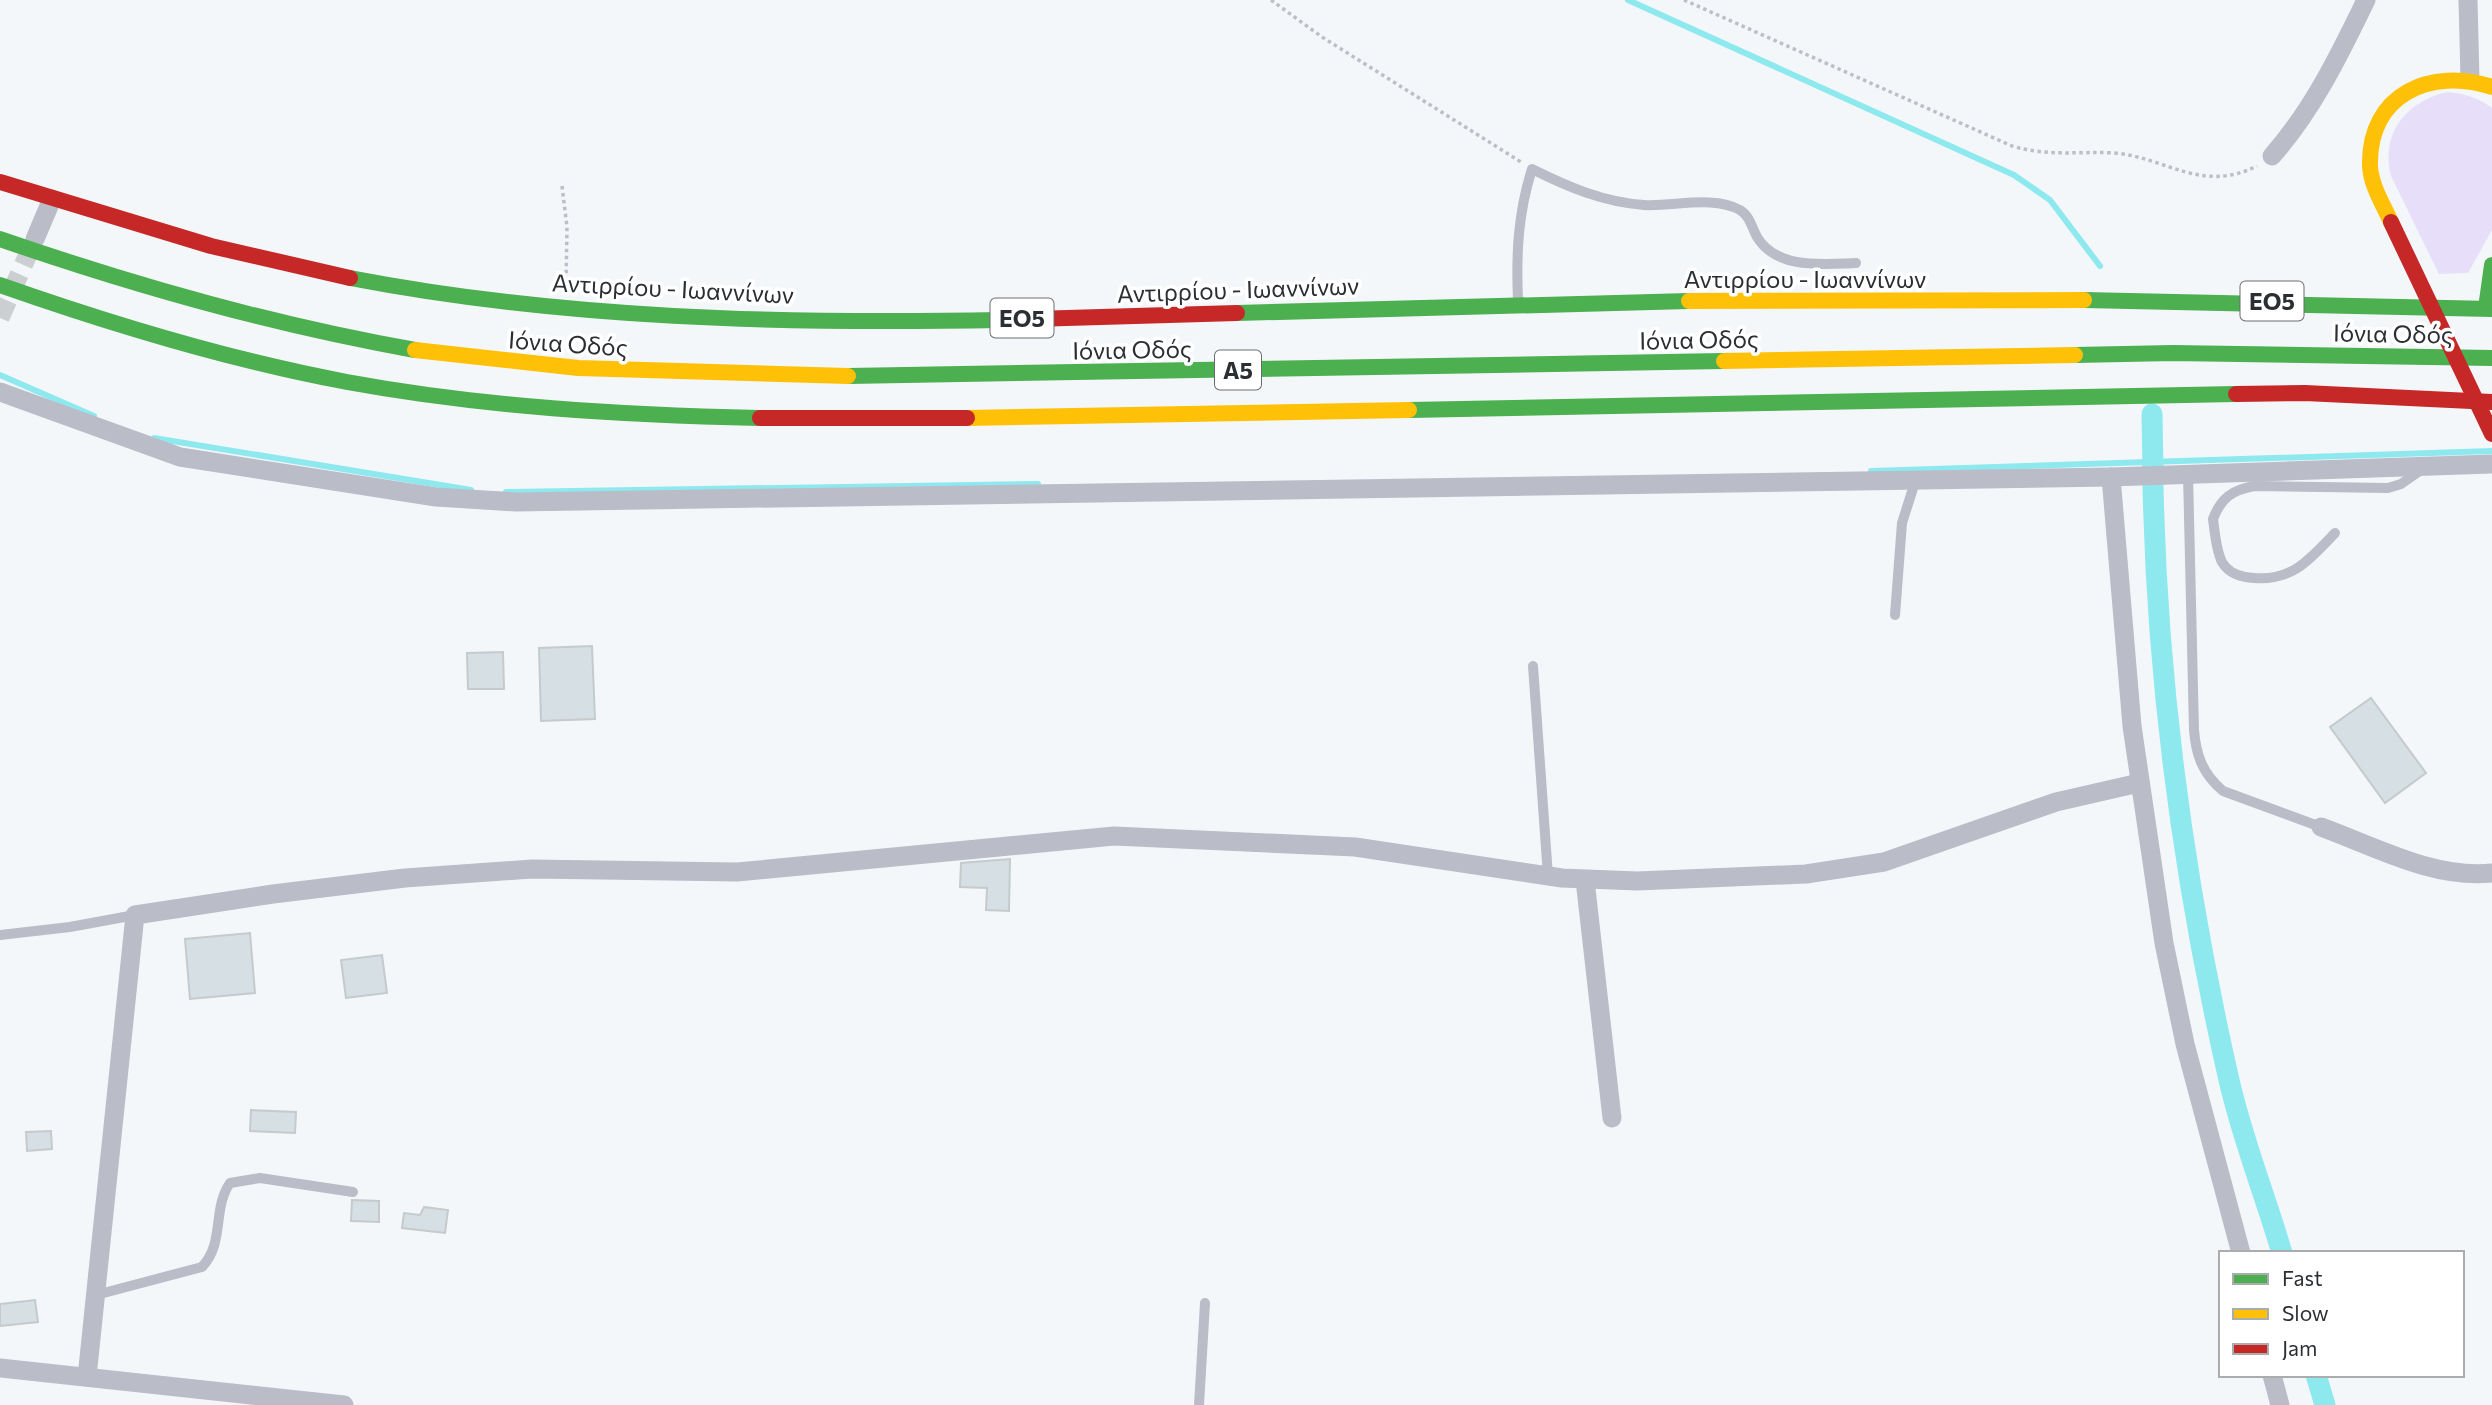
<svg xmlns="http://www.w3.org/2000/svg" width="2492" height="1405" viewBox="0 0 2492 1405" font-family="Commissioner,sans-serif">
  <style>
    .green { fill: #e7dff9 }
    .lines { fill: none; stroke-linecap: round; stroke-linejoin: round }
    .stream { stroke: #8ee9ef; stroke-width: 6 }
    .canal { stroke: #8ee9ef; stroke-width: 21 }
    .building { fill: #d6dfe3; stroke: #c5cacc; stroke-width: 2 }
    .street-tunnel { stroke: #cccfd2; stroke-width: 19; stroke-dasharray: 19 10; stroke-linecap: butt }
    .path { stroke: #bcbfc6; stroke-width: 3.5; stroke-dasharray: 3.5 3.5; stroke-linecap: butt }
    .lane { stroke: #babcc8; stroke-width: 10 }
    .street { stroke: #babcc8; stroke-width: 19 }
    .fast { stroke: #4caf50; stroke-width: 16 }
    .slow { stroke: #ffc107; stroke-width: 16 }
    .jam { stroke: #c62828; stroke-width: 16 }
    .jam-bridge { stroke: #c62828; stroke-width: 16 }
    .labels { text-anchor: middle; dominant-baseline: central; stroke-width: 7; stroke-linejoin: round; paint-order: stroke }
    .shield { fill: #fff; stroke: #6a6d70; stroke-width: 2 }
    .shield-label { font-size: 23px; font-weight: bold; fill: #2a2f33 }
    .street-label { font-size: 24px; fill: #2a2f33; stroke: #fff }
  </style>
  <rect width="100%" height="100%" fill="#f4f7fa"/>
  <path class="green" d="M 2447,92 C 2465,94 2478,97 2492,108 L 2492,230 L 2468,273 L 2439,274 L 2391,176 C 2380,133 2406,102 2447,92 Z"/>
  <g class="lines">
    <g class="stream">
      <polyline points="1628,0 2014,175 2050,200 2100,266"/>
      <polyline points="0,375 94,416"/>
      <polyline points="154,438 471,490"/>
      <polyline points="1871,471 2492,451"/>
      <polyline points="506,492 1038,484"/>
    </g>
    <g class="canal">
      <polyline points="2152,414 2153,469"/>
      <path d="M 2153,485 C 2157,686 2184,883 2229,1080 C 2242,1138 2265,1195 2282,1253"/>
      <polyline points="2316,1375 2325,1405"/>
    </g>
  </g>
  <g class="building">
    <polygon points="592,646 595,719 541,721 539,648"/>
    <polygon points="503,652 504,689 468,689 467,653"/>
    <polygon points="2371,698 2426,773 2385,803 2330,727"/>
    <polygon points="1010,859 1009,911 986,910 987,888 960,887 961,863"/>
    <polygon points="250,933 255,993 190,999 185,939"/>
    <polygon points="382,955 387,993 346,998 341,960"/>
    <polygon points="251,1110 296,1112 295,1133 250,1131"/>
    <polygon points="51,1131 52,1149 27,1151 26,1132"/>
    <polygon points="352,1200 379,1201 379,1222 351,1221"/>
    <polygon points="424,1207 448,1210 445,1233 402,1228 404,1213 420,1215"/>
    <polygon points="35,1300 38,1322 0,1326 0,1304"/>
  </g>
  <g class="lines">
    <polyline class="street-tunnel" points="0,318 33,243"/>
    <g class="path">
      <polyline points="1271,0 1322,37 1521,162"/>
      <path d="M 1684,0 L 2012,146 C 2049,157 2077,151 2114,153 C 2166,157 2201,194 2257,166"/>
      <polyline points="562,186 567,227 566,283"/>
    </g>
    <g class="lane">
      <path d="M 1518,300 C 1516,254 1518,213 1532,169 C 1568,187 1603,202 1644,205 C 1673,207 1713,195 1740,210 C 1750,216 1752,228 1757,237 C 1777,270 1824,264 1856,263"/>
      <path d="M 2188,474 L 2194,730 C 2196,756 2203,774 2223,791 L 2321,827"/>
      <path d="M 2335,533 C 2310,559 2293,581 2254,578 C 2241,577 2229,574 2222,562 C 2216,550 2215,533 2213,519 C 2221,498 2232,490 2254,486 L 2388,488 L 2401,484 L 2424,468"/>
      <polyline points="1895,615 1902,523 1916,479"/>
      <polyline points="1533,666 1548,876"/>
      <polyline points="0,935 70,927 135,915"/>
      <path d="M 96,1295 L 202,1267 C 225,1243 212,1209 230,1183 L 260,1178 L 353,1192"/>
      <polyline points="1199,1405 1205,1303"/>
    </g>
    <g class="street">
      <polyline points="2468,0 2470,79"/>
      <path d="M 2272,156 C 2312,111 2340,54 2366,0"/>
      <polyline points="35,239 52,199"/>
      <polyline points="0,392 180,457 436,497 516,502 2111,477 2492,464"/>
      <polyline points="2111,477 2132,726 2164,943 2185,1044 2241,1253"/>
      <path d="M 2321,827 C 2376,847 2433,879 2492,873"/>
      <polyline points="1585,880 1612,1118"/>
      <polyline points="0,1368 344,1405"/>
      <polyline points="2272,1375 2280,1405"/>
      <polyline points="87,1377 135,915 273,894 405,878 532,869 737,872 1114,836 1355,847 1562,878 1637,881 1806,874 1884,862 2056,802 2139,783"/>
    </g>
    <g class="fast">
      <path d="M 0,239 C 136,286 273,325 415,350"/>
      <path d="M 350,278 C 563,319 783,324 1000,320"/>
      <path d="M 0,285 C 114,325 229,360 347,382 C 483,407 622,415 760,418"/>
      <polyline points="2084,300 2492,309"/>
      <polyline points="2486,308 2492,265"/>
      <polyline points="1237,313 1689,301"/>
      <polyline points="2075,355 2173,353 2492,358"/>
      <polyline points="848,376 1724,361"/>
      <polyline points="1409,410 2236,394"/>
    </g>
    <g class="slow">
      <path d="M 2391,222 C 2383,204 2371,186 2370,166 C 2368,94 2431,67 2492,87"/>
      <polyline points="1689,301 2084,300"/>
      <polyline points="415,350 578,368 848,376"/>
      <polyline points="1724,361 2075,355"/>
      <polyline points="967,418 1409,410"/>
    </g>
    <g class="jam">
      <polyline points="0,182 211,246 350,278"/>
      <polyline points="1000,320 1237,313"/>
      <polyline points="2236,394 2305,393 2492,402"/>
      <polyline points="760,418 967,418"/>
    </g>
    <polyline class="jam-bridge" points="2391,222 2492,434"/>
  </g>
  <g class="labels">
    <g class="shield">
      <rect x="2240.5" y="281.5" width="63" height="39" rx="5"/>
      <rect x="990.5" y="298.5" width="63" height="39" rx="5"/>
      <rect x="1215" y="350.5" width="46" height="39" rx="5"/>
    </g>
    <g class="shield-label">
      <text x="2272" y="301">ΕΟ5</text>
      <text x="1022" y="318">ΕΟ5</text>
      <text x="1238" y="370">Α5</text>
    </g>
    <g class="street-label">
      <text x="1805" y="278">Αντιρρίου - Ιωαννίνων</text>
      <text transform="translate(673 288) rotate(3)">Αντιρρίου - Ιωαννίνων</text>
      <text transform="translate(1238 289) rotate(-2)">Αντιρρίου - Ιωαννίνων</text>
      <text transform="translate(2393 333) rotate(1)">Ιόνια Οδός</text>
      <text transform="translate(1699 339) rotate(-1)">Ιόνια Οδός</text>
      <text transform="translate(568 343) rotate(4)">Ιόνια Οδός</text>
      <text transform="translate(1132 349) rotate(-1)">Ιόνια Οδός</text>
    </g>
  </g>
  <rect x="2219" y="1251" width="245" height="126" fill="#ffffff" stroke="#aaacad" stroke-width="2"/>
  <rect x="2233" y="1274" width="35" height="10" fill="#4caf50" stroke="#aaacad" stroke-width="2"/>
  <text x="2282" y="1286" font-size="21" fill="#2a2f33">Fast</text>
  <rect x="2233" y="1309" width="35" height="10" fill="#ffc107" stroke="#aaacad" stroke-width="2"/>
  <text x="2282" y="1321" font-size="21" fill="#2a2f33">Slow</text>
  <rect x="2233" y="1344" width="35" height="10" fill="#c62828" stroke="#aaacad" stroke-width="2"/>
  <text x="2282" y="1356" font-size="21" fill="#2a2f33">Jam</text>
</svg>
